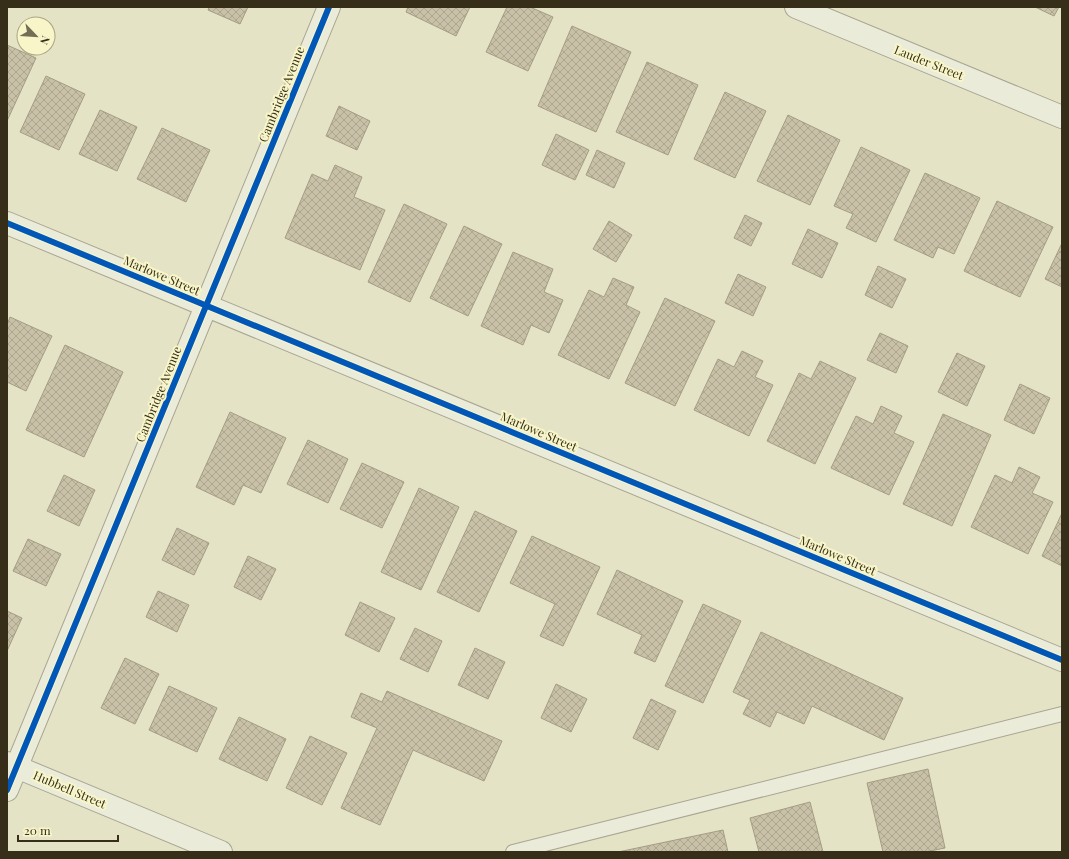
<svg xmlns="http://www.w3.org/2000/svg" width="1069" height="859" viewBox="0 0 1069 859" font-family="'Playfair Display',serif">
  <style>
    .building { fill: url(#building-cross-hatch); stroke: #a49d86 }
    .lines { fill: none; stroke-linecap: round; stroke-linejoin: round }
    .service-casing { stroke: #a8a591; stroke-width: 16 }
    .minor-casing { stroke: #a8a591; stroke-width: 24 }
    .tertiary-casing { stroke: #a8a591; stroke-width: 24 }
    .service { stroke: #ebebd9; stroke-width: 14 }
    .minor { stroke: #ebebd9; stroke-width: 22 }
    .tertiary { stroke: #ebebd9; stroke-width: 22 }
    .cycleway-casing { stroke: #f8f6c9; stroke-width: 8 }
    .cycleway { stroke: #0057b8; stroke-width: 6 }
    .labels { text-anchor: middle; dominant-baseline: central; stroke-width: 4; stroke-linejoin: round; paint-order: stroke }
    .street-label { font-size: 12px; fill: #362e19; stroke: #f8f6c9 }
  </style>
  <defs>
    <pattern id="building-cross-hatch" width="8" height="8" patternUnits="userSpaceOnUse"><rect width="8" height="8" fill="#c8c1a7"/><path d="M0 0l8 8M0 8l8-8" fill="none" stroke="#aca68f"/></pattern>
  </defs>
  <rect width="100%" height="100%" fill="#e4e3c6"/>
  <g class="building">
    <polygon points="209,7 248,7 240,24 208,10"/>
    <polygon points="408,7 470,7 456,36 406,12"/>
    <polygon points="507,7 530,7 553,17 528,71 486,52"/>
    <polygon points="1035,7 1059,7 1054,16"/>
    <polygon points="572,26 631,52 596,132 538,106"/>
    <polygon points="7,45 36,58 7,121"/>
    <polygon points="647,62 698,85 668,155 616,132"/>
    <polygon points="46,76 85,94 59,150 20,132"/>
    <polygon points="725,92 766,111 735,178 694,159"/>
    <polygon points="339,106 370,121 357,150 326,136"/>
    <polygon points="100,110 137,127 117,171 79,154"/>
    <polygon points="788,115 840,140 810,205 757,181"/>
    <polygon points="162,128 210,150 186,202 137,179"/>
    <polygon points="556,134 589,150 575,180 542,165"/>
    <polygon points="861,147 910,170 876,242 846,228 853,214 834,206"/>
    <polygon points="597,150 625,163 614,188 586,175"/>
    <polygon points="335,165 362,177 354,197 385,210 360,270 285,238 312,174 328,181"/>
    <polygon points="925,173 980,198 954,254 938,247 933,258 894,240"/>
    <polygon points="997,201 1053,227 1020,297 964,271"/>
    <polygon points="404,204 447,224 410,302 368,282"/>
    <polygon points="745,215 762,223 751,246 734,238"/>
    <polygon points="609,221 632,235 616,262 593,249"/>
    <polygon points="464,226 502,244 468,316 430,298"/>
    <polygon points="808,229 838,243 822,278 792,264"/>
    <polygon points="1062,243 1062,287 1045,279"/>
    <polygon points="513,252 553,269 544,292 563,300 549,333 531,325 523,345 481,326"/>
    <polygon points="878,266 906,279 892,308 865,295"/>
    <polygon points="738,274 766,287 753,316 725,303"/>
    <polygon points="613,278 634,287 626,305 640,312 609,379 558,355 589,290 604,297"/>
    <polygon points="665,298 715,321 675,406 625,383"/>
    <polygon points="10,317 52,336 26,391 7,382 7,325"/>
    <polygon points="880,333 908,346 896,373 867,360"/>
    <polygon points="65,345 123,372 84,457 26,430"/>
    <polygon points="742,351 763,361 755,377 773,385 749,436 694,410 718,359 734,367"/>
    <polygon points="957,353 985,366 967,406 938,392"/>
    <polygon points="820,361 856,378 815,464 767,441 799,373 811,379"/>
    <polygon points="1020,384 1050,398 1034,434 1004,420"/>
    <polygon points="881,406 902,416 894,433 914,442 889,495 831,468 856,416 873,424"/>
    <polygon points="230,412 286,438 261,493 243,485 234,505 196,487"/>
    <polygon points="943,414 991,435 952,526 903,504"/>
    <polygon points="308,440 348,459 328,503 287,484"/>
    <polygon points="362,463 404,482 382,528 340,509"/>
    <polygon points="1019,467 1040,477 1032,493 1053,502 1028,554 971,527 995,475 1012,483"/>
    <polygon points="64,475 95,490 79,526 47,511"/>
    <polygon points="419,488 459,507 421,590 381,572"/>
    <polygon points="475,511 517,531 479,612 437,592"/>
    <polygon points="1062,513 1062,566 1042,556"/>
    <polygon points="177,528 209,543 194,575 162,560"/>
    <polygon points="532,536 600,567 563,646 540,636 555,604 510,583"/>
    <polygon points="28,539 61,554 46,586 13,571"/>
    <polygon points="248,556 276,569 261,600 234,587"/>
    <polygon points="617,570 683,601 655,662 634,653 642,635 597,614"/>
    <polygon points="158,591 189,605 177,632 146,617"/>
    <polygon points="360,602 395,618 379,652 345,635"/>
    <polygon points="703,604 741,621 703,703 665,686"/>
    <polygon points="7,611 22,618 7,651"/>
    <polygon points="415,628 442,641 428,672 400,659"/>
    <polygon points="761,632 903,698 884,740 812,706 804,724 777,712 770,727 743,714 750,700 733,692"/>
    <polygon points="475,648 505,662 488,699 458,685"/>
    <polygon points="125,658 159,674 135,724 101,708"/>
    <polygon points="556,684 587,699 571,732 541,718"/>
    <polygon points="169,686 217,708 197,752 149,730"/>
    <polygon points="387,691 502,741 484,781 413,750 380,825 341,808 377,728 351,717 361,693 382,702"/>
    <polygon points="651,699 676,711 658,750 633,738"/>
    <polygon points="239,717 286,739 267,781 219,759"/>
    <polygon points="310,736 347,753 322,805 286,788"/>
    <polygon points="928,769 945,848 925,852 883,852 867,783"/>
    <polygon points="810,802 823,852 759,852 750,818"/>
    <polygon points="723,830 728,852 618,852"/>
  </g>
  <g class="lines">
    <defs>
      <polyline id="service" points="513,852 1062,714"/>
      <g id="minor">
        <polyline points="796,7 1062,117"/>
        <polyline points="7,223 1062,660"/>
        <polyline points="7,790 329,7"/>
      </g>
      <polyline id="tertiary" points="7,763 221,852"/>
    </defs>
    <use href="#service" class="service-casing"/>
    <use href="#minor" class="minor-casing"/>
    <use href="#tertiary" class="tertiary-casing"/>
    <use href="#service" class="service"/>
    <use href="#minor" class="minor"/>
    <use href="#tertiary" class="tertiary"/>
    <defs>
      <g id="cycleway">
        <polyline points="7,223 1062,660"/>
        <polyline points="7,790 329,7"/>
      </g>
    </defs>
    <use href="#cycleway" class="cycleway-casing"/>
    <use href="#cycleway" class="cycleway"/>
  </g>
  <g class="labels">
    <g class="street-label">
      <text transform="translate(929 62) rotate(22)">Lauder Street</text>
      <text transform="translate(281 94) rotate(-68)">Cambridge Avenue</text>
      <text transform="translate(162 275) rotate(23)">Marlowe Street</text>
      <text transform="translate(158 394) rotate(-68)">Cambridge Avenue</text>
      <text transform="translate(539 431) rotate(23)">Marlowe Street</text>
      <text transform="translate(838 555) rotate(23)">Marlowe Street</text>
      <text transform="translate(70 789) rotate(23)">Hubbell Street</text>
    </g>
  </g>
  <rect width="1069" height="859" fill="none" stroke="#362e19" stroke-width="16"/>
  <g transform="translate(36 36) rotate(115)"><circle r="19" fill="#f8f6c9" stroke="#aaa683"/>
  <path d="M0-3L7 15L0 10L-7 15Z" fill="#736d56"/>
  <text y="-6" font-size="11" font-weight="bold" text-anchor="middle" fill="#362e19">N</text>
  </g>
  <path d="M18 835v6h100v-6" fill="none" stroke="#362e19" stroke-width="2"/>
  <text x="24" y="835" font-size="12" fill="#362e19" stroke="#f8f6c9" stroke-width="3" paint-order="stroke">20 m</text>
</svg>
